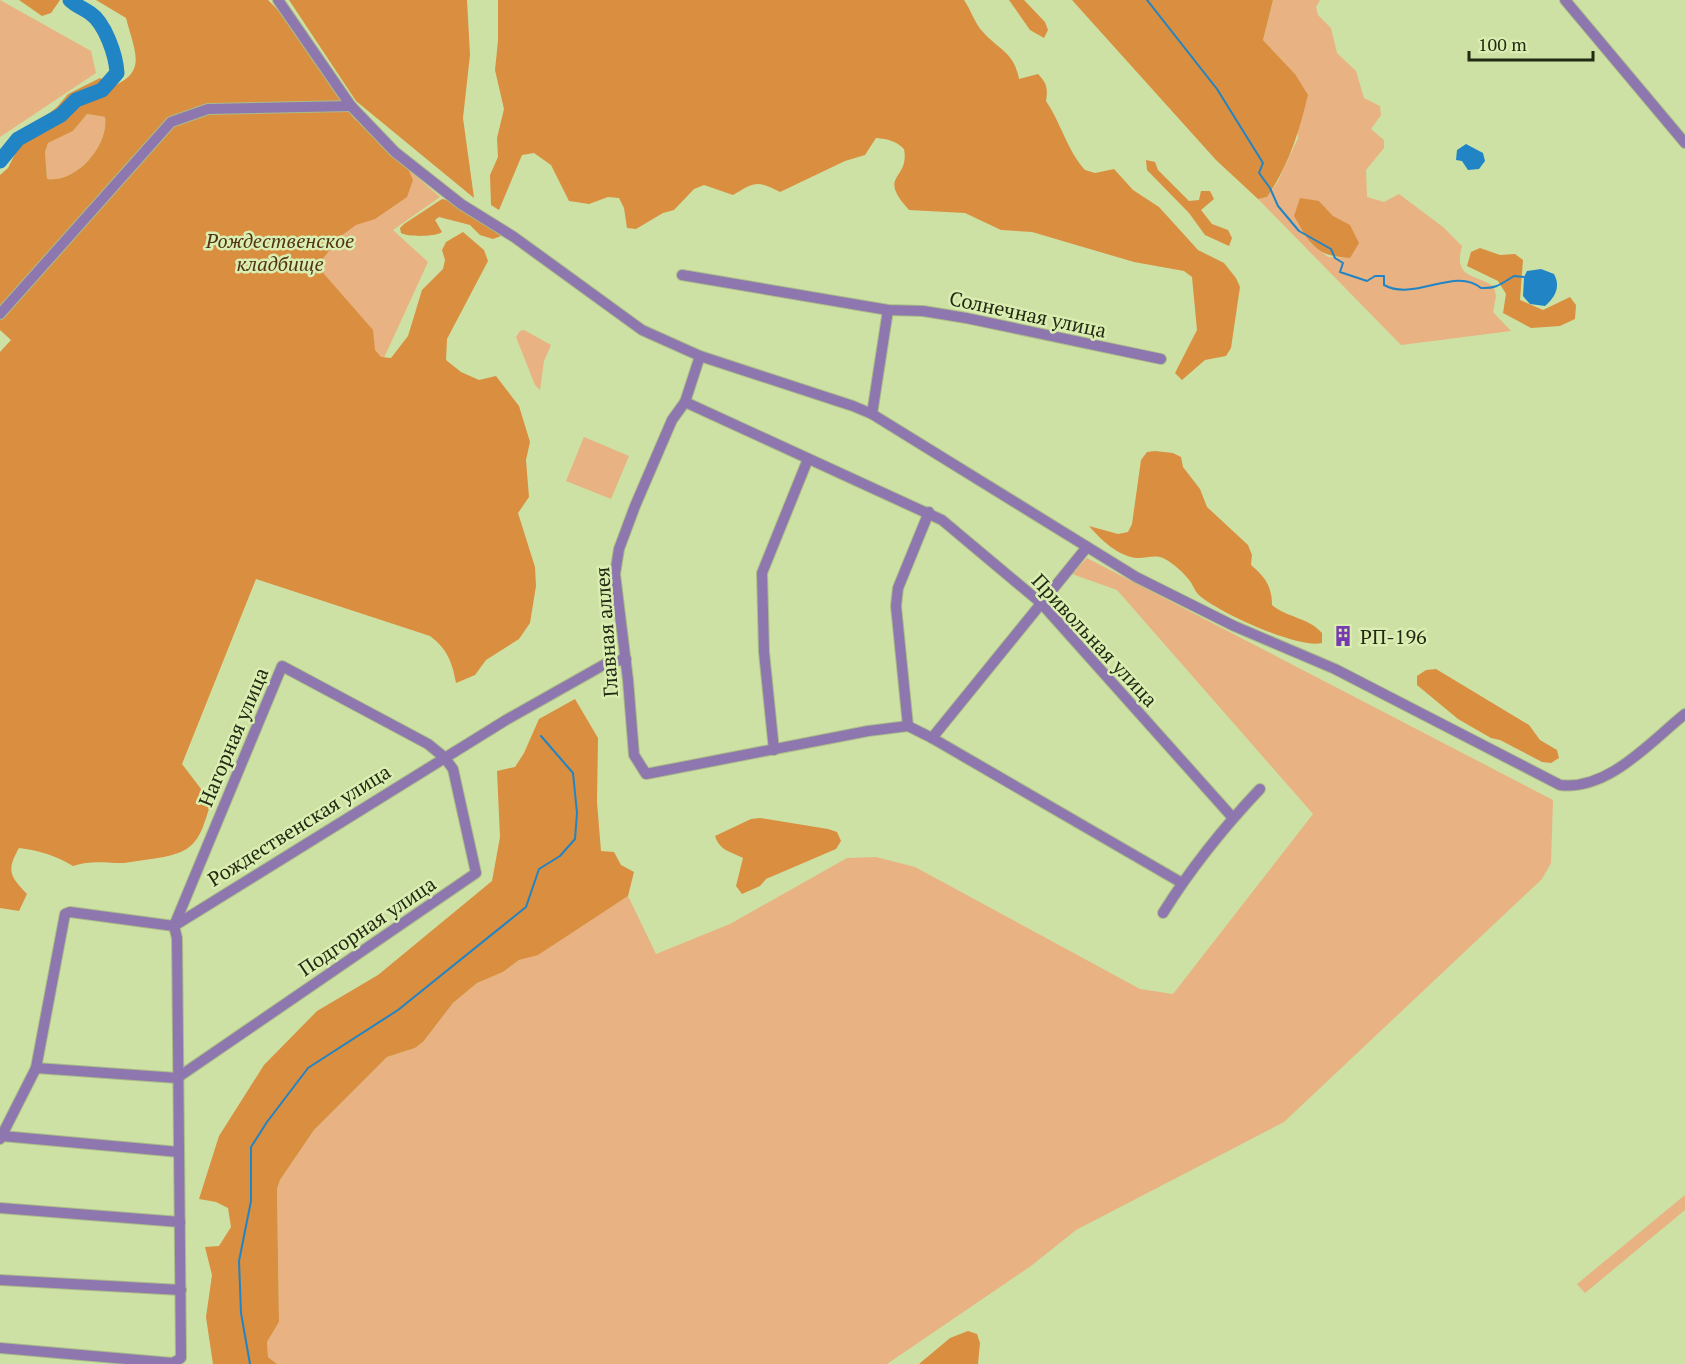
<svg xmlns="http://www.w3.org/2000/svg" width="1685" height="1364" viewBox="0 0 1685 1364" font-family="'PT Serif',serif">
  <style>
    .green { fill: #e8b282; fill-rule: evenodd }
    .forest { fill: #da8e40; fill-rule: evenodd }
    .water { fill: #2184c4 }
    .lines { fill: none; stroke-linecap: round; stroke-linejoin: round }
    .stream { stroke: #2184c4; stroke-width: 2 }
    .river { stroke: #2184c4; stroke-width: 15 }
    .minor-casing { stroke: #abbc88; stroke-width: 12 }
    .minor { stroke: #8e77ae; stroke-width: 10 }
    .labels { text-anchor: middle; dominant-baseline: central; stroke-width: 5; stroke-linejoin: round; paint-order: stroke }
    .park-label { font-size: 20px; font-style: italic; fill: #533313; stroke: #daeeb2 }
    .street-label { font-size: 20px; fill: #232a13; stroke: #daeeb2 }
    .poi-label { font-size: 20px; fill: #232a13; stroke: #daeeb2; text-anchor: start }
  </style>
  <rect width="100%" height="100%" fill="#cde1a5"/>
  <g class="green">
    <polygon points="0,0 91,51 96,73 0,137"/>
    <path d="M 1273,0 L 1320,0 L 1316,7 L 1318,15 L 1331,28 L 1337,53 L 1356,71 L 1364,98 L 1380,106 L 1381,115 L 1371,129 L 1384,140 L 1384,148 L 1366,170 L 1367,197 L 1384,202 L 1399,194 L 1443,227 L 1462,246 C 1453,280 1475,273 1494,287 L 1496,296 L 1493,312 L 1511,331 L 1401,345 L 1258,199 L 1267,197 L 1278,181 L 1298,138 L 1295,74 L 1263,40 ZM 1319,201 L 1333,216 L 1350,258 L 1328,257 L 1310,243 Z"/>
    <path d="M 87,114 L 105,117 C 109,145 77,183 47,179 L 45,152 L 48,143 L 73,131 Z"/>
    <polygon points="350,119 440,197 393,230 428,262 366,397 214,121"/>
    <polygon points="524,330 551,345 544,361 540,390 535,385 516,337 520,331"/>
    <polygon points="584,437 629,456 611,499 566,481"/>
    <polygon points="1087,558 1553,800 1551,863 1542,879 1284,1122 1076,1230 1031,1266 887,1364 277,1364 268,1357 267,1342 279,1322 277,1189 280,1180 314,1130 387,1057 415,1048 423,1042 453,1003 477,983 503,972 519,960 538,954 628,896 656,954 730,924 847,858 876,857 915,867 1140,989 1173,994 1313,814 1117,590 1072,574"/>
    <polygon points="1685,1195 1685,1210 1585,1293 1577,1284"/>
  </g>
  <g class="forest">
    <polygon points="19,0 60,0 51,13 42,16"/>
    <path d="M 96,0 L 268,0 L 278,10 L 353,117 L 408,169 L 413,180 L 407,197 L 375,219 L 356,225 L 341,236 L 317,266 L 373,330 L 375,350 L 381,357 L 391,358 L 408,336 L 422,290 L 443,269 L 445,260 L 442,250 L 446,242 L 463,232 L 484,250 L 488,261 L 447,339 L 446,360 L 461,372 L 479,380 L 496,376 L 519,406 L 530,442 L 526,460 L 529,497 L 518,513 L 535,567 L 536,586 L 530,623 L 519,639 L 486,660 L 475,675 L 456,683 C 452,661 447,649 430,636 L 256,579 L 182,764 L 211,802 C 199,842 196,853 151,859 C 142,860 133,862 124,863 C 106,863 90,860 73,866 C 57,856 38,850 19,848 C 6,871 10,876 27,894 L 19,911 L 0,908 L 0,352 L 11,340 L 0,330 L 0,175 L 8,168 L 16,152 L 36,124 L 57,107 L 68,94 L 100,78 L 108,82 L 103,90 C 149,75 136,56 126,18 ZM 87,114 L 105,117 C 109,145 77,183 47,179 L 45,152 L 48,143 L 73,131 Z"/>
    <polygon points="289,0 467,0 470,55 463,118 474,198 356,101"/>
    <path d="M 498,0 L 964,0 C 971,10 975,24 983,32 C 1000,51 1014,52 1019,79 L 1038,74 C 1047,83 1048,89 1046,101 C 1061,123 1067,150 1085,170 L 1095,173 L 1114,169 L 1133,190 L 1159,207 L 1198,250 L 1224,263 L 1236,278 L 1240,287 L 1231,348 L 1226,356 L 1205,360 L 1182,380 L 1175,373 L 1197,330 L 1192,277 L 1184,271 L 1134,262 L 1032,232 L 1001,230 L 965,213 L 909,210 C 876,174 910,181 904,149 C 896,141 888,139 876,138 L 865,155 L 845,161 L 780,192 C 757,180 755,182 733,195 L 704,185 L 694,189 L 674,210 L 663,213 L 636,229 L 627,228 L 624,208 L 619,198 L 608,197 L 589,204 L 569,201 L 551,165 L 534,153 L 522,155 L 499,210 L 491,205 L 490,175 L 498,157 L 497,138 L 504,109 L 495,70 L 498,41 Z"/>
    <polygon points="1009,0 1024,0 1045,22 1048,30 1044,38 1030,30"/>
    <path d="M 1072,0 L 1273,0 L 1263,40 L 1295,74 L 1308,95 C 1299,132 1289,165 1267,197 L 1258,199 L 1216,160 Z"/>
    <polygon points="1146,160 1155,162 1158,170 1189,201 1199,200 1201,191 1210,191 1214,199 1201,210 1212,224 1228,230 1232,238 1229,246 1205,235 1189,213 1147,170"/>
    <path d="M 1300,198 L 1319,201 L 1333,216 L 1350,225 L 1359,243 L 1350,258 C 1315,256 1311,245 1294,216 Z"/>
    <path d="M 442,199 L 451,201 L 501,236 L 493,239 L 480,235 L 470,225 L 439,217 L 435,220 L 442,232 C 435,237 408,237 401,233 L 400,228 L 404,224 Z"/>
    <polygon points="1480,248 1500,255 1515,254 1523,260 1520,300 1543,310 1570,297 1576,305 1575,319 1560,326 1531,328 1503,313 1506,294 1498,281 1467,266 1471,252"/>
    <path d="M 1155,451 L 1173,453 L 1181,457 L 1183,467 L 1200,489 L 1207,507 L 1248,545 L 1252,555 L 1251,565 C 1265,577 1272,586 1272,605 C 1287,618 1308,617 1322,633 L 1322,643 C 1298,649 1220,613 1200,596 C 1195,592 1193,585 1190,581 C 1184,573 1174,564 1165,559 C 1156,554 1148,558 1138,558 C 1119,557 1101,540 1089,526 L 1118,534 L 1128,532 L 1132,524 L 1141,460 L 1147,452 Z"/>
    <polygon points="1436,669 1529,725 1540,740 1557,750 1559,758 1551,763 1542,762 1500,740 1491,738 1458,719 1417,685 1417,676 1426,670"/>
    <polygon points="575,699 598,738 597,802 601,851 614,852 621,865 634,872 628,896 538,955 519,960 503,972 477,983 453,1003 423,1042 415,1048 387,1057 314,1130 280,1180 277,1189 279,1322 267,1342 268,1357 277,1364 213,1364 206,1317 212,1275 205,1247 219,1246 231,1227 228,1208 216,1202 199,1199 219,1136 264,1065 317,1011 378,975 492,881 500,837 497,771 515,767 524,753 539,719"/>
    <path d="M 760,818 L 828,829 L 837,832 L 841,841 L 836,849 L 766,879 L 760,886 L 742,894 L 736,886 L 743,858 C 730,851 720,851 715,836 L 751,819 Z"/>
    <polygon points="968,1331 977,1334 980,1343 978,1364 919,1364 950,1338"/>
  </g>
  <g class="water">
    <polygon points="1466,144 1483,153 1485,161 1479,169 1468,170 1462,161 1456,160 1457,150"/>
    <path d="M 1541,269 L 1554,274 C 1561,287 1555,297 1545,306 L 1530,304 L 1523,296 L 1524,277 L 1527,271 Z"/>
  </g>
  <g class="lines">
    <g class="stream">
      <path d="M 1147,0 L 1217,89 L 1263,163 L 1259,173 L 1270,188 L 1278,206 L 1299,231 L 1331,249 L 1335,258 L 1343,263 L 1340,272 L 1367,281 L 1375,276 L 1384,276 L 1384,285 C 1415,302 1455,266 1481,288 C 1497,289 1502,283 1514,276 L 1524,277"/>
      <polyline points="250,1364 241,1313 239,1261 251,1201 251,1147 267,1122 308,1068 398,1010 526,907 539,869 560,856 575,839 577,813 573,773 541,736"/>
    </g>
    <path class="river" d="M 0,161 L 18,139 L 61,115 L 76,100 L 102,90 L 117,73 C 116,55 105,23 90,13 C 83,8 76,6 70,0"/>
    <defs>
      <g id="minor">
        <path d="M 278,0 L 351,106 L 395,152 L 461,204 L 514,237 L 642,330 L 700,356 L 853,406 L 872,414 L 1136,577 L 1234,626 L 1335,669 L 1560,785 C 1608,791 1650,742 1685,714"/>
        <polyline points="1565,0 1685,143"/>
        <polyline points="682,275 888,310 923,311 966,318 1161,359"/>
        <polyline points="0,314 171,122 208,109 351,106"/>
        <polyline points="700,356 685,402 672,420 635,506 619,549 615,574 628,680 634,755 646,774 868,731 908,726 932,738 1182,883"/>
        <polyline points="685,402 942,520 1041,603 1233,818"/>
        <polyline points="872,414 888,310"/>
        <polyline points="908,726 896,606 898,588 929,512"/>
        <polyline points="932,738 1087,547"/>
        <polyline points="774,750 764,652 762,573 808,459"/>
        <path d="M 1163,913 C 1191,868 1224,827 1260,789"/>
        <polyline points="174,926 282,666 428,744 444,757 453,769 476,873 177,1078"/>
        <polyline points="174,926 506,720 607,663 626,659"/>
        <polyline points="36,1068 177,1078"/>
        <polyline points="2,1136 179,1152"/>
        <polyline points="0,1139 36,1068 65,914 70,912 174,926"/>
        <polyline points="0,1208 180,1222"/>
        <polyline points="0,1280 181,1290"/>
        <polyline points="0,1348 173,1363 181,1358 177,938 174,926"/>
      </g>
    </defs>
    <use href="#minor" class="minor-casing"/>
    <use href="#minor" class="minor"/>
  </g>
  <defs>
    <symbol id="building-bare" viewBox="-9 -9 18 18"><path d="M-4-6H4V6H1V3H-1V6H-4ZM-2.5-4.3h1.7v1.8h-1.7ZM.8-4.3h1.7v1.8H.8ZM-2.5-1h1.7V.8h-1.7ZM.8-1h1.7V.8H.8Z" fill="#763bb1" stroke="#daeeb2" stroke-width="2.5" paint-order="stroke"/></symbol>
  </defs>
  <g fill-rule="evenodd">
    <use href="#building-bare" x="1328" y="621" width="30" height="30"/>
  </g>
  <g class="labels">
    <g class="park-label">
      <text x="280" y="240">Рождественское<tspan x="280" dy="23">кладбище</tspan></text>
    </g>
    <g class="street-label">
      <text transform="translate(1028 314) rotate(12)">Солнечная улица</text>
      <text transform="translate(606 632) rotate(-94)">Главная аллея</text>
      <text transform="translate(1095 640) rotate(47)">Привольная улица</text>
      <text transform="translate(233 737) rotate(-67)">Нагорная улица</text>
      <text transform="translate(299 825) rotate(-32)">Рождественская улица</text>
      <text transform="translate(367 926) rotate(-34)">Подгорная улица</text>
    </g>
    <g class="poi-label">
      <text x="1360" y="636">РП-196</text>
    </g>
  </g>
  <path d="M1469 51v9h124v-9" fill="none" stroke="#232a13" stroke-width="3"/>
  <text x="1478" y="51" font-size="18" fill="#232a13" stroke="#daeeb2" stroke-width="4.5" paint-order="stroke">100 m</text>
</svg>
